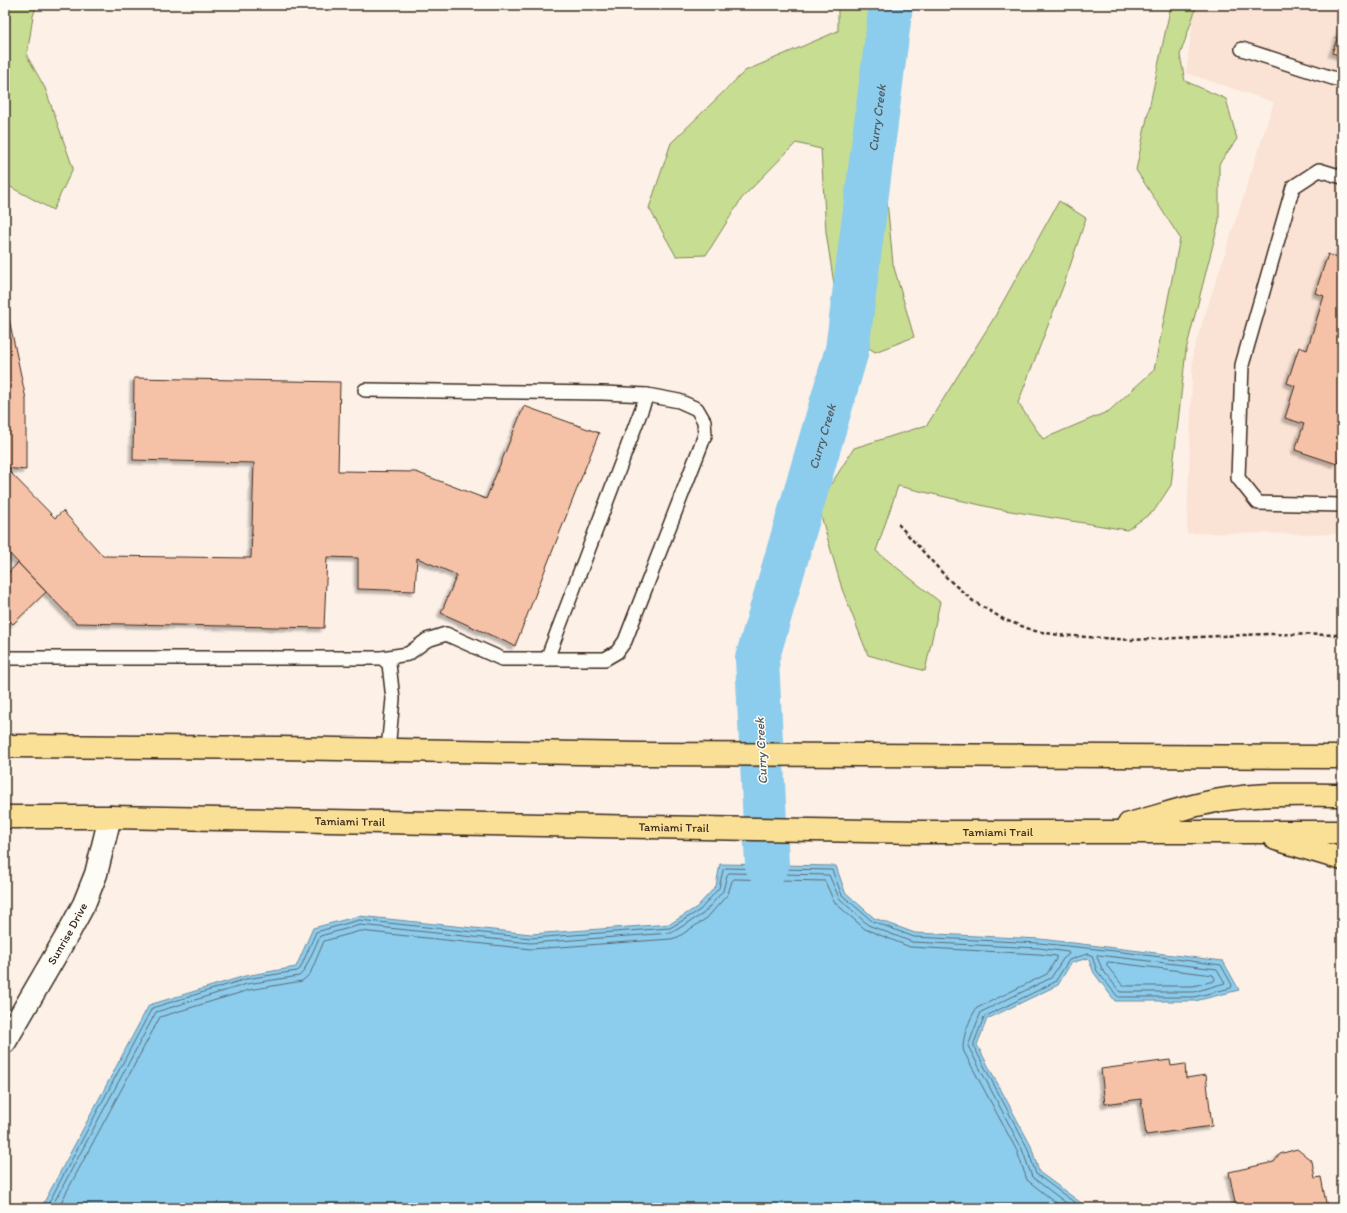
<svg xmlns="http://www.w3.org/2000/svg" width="1347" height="1213" viewBox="0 0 1347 1213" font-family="Itim,sans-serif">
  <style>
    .built { fill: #fae2d4 }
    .green { fill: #c7dd92; stroke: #818458 }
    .water { fill: #8ccced; stroke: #6c8b9a }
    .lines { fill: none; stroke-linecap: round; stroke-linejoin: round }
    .shore { stroke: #5b6b71; stroke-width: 1 }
    .river { stroke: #8ccced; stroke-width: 44 }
    .building { fill: #f6c2a7; stroke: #3b2a1e; filter: url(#shadow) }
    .service-casing { stroke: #3b2a1e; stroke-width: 16 }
    .minor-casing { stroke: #3b2a1e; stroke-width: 25 }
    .primary-casing { stroke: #3b2a1e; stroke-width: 25 }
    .path { stroke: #3b2a1e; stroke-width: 2.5; stroke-dasharray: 4 3; stroke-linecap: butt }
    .service { stroke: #fdfcf7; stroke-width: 13 }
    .minor { stroke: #fdfcf7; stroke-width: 22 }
    .primary { stroke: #fadf96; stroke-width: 22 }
    .labels { text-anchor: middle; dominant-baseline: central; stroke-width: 3; stroke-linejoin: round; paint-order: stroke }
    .street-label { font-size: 12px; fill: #3b2a1e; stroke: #fdfcf7 }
    .water-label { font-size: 13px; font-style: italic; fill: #535b5c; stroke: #fdfcf7 }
  </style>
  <defs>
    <filter id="shadow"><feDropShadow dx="-3.5" dy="3.5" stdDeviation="1" flood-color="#0004"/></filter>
  </defs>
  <rect width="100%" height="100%" fill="#fcf0e7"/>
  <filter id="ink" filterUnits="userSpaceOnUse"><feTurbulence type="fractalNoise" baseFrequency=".025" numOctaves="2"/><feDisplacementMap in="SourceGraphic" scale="8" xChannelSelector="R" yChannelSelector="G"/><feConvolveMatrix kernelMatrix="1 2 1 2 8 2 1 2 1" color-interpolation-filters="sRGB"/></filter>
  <g filter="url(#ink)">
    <polygon class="built" points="1195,5 1342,5 1342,534 1187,533 1193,352 1274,102 1186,73"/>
    <g class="green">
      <polygon points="5,5 37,5 33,16 27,56 45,88 73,168 53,210 5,184"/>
      <polygon points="838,5 903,5 904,63 883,158 893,264 914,337 875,352 841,330 826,232 821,149 796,143 742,198 706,255 676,256 649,208 671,143 745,71 838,31"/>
      <polygon points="1171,5 1197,5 1180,55 1185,81 1226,99 1237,139 1219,164 1219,221 1186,350 1171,485 1154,511 1127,530 998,509 898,486 876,551 940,602 925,671 868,655 842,589 818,505 854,448 927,425 994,318 1059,201 1086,218 1064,284 1018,403 1043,439 1109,411 1154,370 1180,238 1136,170"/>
    </g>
    <polygon class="water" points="720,864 836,866 845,892 874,918 915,933 1040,939 1223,961 1239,990 1195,1001 1115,1001 1094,973 1088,958 1071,963 1058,985 987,1019 977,1045 1031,1146 1039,1172 1088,1208 41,1208 149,1005 245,976 296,967 313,928 359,916 531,934 670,924 697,907 716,886"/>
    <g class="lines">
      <g class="shore">
        <polygon points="1098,955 1217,969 1225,983 1194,992 1120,992 1102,969 1097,957"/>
        <polygon points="1109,962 1213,975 1215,979 1214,981 1193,986 1123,986 1107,966 1107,963"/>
        <polyline points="46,1208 152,1008 246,979 297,971 300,969 316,932 359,920 531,938 670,928 700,910 719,888 723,870 725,868 832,870 842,895 872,921 914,937 1039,943 1115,951 1221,965 1232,985 1231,988 1194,997 1118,997 1097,971 1092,956 1087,954 1069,960 1055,982 984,1017 974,1043 974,1047 1027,1147 1036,1174 1082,1208"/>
        <polyline points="51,1208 156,1012 247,984 299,976 304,971 320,936 360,925 530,943 671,933 703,914 723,891 727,875 729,873 829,875 839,898 868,925 912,942 1039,948 1068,952 1069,954 1063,959 1051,978 981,1012 968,1046 1022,1149 1032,1177 1073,1208"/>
        <path d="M 58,1208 L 160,1017 L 249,990 L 302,981 L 310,974 L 324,941 L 360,931 L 531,949 L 671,939 L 678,937 L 707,918 L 728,894 L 732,881 L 734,879 L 825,881 L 834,902 L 865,929 L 910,947 L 1038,954 L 1056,956 L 1056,959 L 1047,974 L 977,1008 C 970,1017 960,1042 964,1052 L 1017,1151 L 1027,1180 L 1063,1208"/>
      </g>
      <path class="river" id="s1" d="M 767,865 L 757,659 L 847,350 L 891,5"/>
    </g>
    <g class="building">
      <polygon points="1342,25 1342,56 1332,53"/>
      <polygon points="1342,242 1342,449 1337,464 1295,450 1304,424 1285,418 1295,386 1287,383 1299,347 1307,350 1324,296 1315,293 1328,254 1337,258"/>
      <polygon points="9,319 26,399 26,470 6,468 55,518 63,511 103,556 251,558 254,463 133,460 134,378 340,382 338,471 416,472 486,499 524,406 599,433 515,646 441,613 457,575 417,558 415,591 358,589 358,558 327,557 324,628 76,623 5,549 5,320"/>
      <polygon points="18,563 46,592 13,624 5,616 5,576"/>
      <polygon points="1170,1060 1171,1066 1185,1064 1186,1078 1206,1075 1212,1126 1146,1135 1141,1099 1105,1104 1101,1069"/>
      <polygon points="1297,1149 1312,1161 1315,1178 1321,1177 1327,1208 1236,1208 1229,1172 1274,1162 1280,1154"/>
    </g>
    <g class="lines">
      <defs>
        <g id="service">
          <polyline points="1242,49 1342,81"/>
          <polyline points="1342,177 1319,170 1293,187 1242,365 1238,478 1258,503 1342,505"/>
          <polyline points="365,390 603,393 647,395 679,401 697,409 704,421 705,435 625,641 617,652 605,659 502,659 446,634 427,640 408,654 382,658"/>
          <polyline points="5,658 382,658 389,664 393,699 388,749"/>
          <polyline points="547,659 647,395"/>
        </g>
        <g id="minor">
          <path id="s2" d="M 5,1042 L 69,932 L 84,904 L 96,874 L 110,817"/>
        </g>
        <g id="primary">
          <polyline points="5,746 279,748 640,754 1342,757"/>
          <path id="s3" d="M 5,817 L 110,817 L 921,832 L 1342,832"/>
          <path d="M 1129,824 C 1164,815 1199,802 1235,798 C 1270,793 1307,795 1342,795"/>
          <polyline points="1276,839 1342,859"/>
        </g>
      </defs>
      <use href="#service" class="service-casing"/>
      <use href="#minor" class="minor-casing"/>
      <use href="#primary" class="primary-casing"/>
      <polyline class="path" points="898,524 948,579 973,601 1005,620 1035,631 1059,635 1130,640 1267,634 1342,635"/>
      <use href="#service" class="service"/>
      <use href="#minor" class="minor"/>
      <use href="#primary" class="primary"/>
    </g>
  </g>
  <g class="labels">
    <g class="street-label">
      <text stroke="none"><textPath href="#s3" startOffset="345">Tamiami Trail</textPath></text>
      <text stroke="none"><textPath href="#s3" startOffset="669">Tamiami Trail</textPath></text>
      <text stroke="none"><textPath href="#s3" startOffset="993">Tamiami Trail</textPath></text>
      <text stroke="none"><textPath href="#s2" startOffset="125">Sunrise Drive</textPath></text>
    </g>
    <g class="water-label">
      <text stroke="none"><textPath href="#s1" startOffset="762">Curry Creek</textPath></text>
      <text stroke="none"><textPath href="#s1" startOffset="438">Curry Creek</textPath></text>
      <text transform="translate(761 751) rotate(-93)">Curry Creek</text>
    </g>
  </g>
  <rect width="1347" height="1213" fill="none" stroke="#fdfcf7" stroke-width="20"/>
  <rect x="10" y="10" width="1327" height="1193" fill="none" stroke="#3b2a1e" stroke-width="1.5" filter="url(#ink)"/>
</svg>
